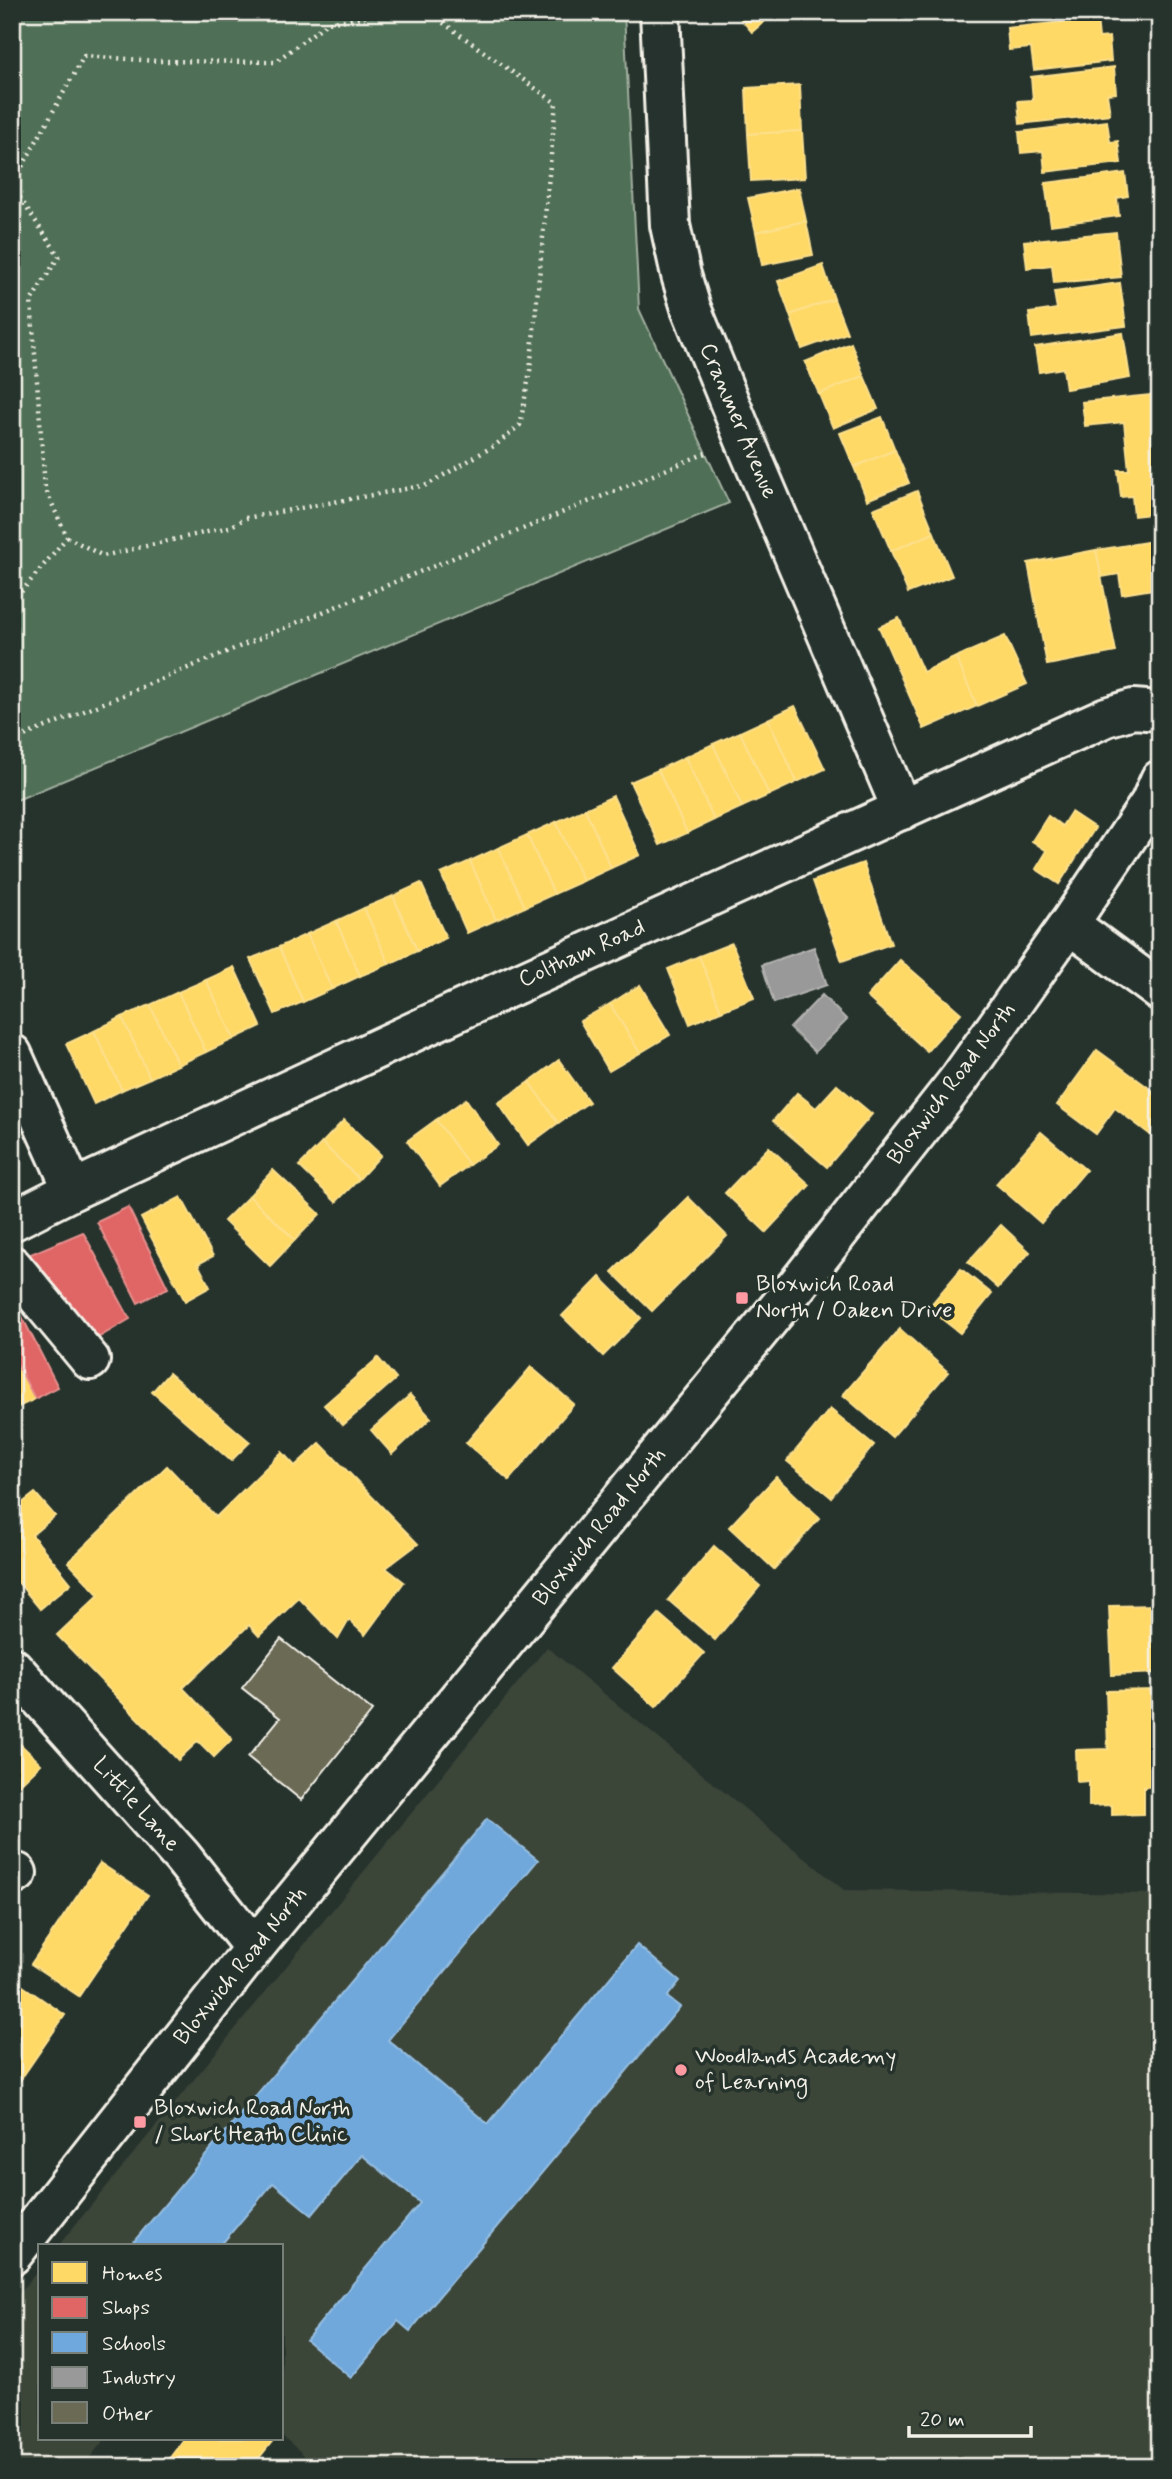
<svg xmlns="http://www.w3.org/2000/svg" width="1172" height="2479" viewBox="0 0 1172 2479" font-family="Mynerve,sans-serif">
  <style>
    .built { fill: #3b4439 }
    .green { fill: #506f57; stroke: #a2b0a0; stroke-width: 2 }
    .homes { fill: #ffd966; stroke: #fce08d; stroke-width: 2 }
    .shops { fill: #e06666; stroke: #e6908d; stroke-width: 2 }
    .schools { fill: #6fa8dc; stroke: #97bee0; stroke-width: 2 }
    .industry { fill: #999; stroke: #b4b3b1; stroke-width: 2 }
    .building { fill: #6b6a55; stroke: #f4f1e8; stroke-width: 2 }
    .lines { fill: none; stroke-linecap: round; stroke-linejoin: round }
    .minor-casing { stroke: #f4f1e8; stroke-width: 44 }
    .path { stroke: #f4f1e8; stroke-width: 4.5; stroke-dasharray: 2 5; stroke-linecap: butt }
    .minor { stroke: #26332d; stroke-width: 38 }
    .poi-dot { fill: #ff9aa2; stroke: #26332d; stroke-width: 2.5 }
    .labels { text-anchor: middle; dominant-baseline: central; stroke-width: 7; stroke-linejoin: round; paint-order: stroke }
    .street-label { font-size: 23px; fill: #f4f1e8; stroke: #26332d }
    .poi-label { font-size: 23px; fill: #f4f1e8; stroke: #26332d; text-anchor: start }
  </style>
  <rect width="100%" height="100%" fill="#26332d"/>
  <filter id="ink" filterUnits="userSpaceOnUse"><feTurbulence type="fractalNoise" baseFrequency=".0143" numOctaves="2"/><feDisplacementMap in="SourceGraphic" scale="14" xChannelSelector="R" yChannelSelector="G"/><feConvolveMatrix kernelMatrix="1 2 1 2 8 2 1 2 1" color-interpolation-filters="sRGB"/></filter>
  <g filter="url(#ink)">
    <g class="built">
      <polygon points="547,1647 844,1890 1160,1894 1160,2467 304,2467 304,2455 282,2436 282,2246 58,2246"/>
      <polygon points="40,2268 40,2439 105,2439 82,2467 12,2467 12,2302"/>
    </g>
    <polygon class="green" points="12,12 624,12 639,309 729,503 12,802"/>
    <g class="homes">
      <polygon points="735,12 775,12 752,32"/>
      <polygon points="1008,12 1084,12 1009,21"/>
      <polygon points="1097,18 1099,38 1109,37 1111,61 1034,70 1031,48 1009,50 1007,28"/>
      <polygon points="1114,67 1116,93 1107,94 1110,114 1020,124 1018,101 1033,100 1031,77"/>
      <polygon points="800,85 802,131 748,134 746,88"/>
      <polygon points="1107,121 1110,142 1118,141 1121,163 1045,172 1043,151 1021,153 1019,132"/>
      <polygon points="802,131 805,178 751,181 748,134"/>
      <polygon points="1125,173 1128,196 1117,198 1119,216 1051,225 1045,183"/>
      <polygon points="799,188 806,221 756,232 748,198"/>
      <polygon points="806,221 813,255 762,265 756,232"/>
      <polygon points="1116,232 1121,277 1054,283 1052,265 1027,268 1024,241"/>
      <polygon points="823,265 834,299 790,315 778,281"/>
      <polygon points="1120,283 1126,326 1032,338 1029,313 1057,309 1054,292"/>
      <polygon points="834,299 847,333 802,349 790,315"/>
      <polygon points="1123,333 1130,378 1066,389 1063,368 1039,372 1035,347"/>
      <polygon points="851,343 864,376 819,394 805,362"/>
      <polygon points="864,376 878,409 833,428 819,394"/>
      <polygon points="1160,394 1160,513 1134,516 1132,496 1121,497 1118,470 1129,470 1124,422 1085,426 1082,402"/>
      <polygon points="882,417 895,450 854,467 840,433"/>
      <polygon points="895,450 909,483 867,500 854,467"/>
      <polygon points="917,491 934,533 891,551 873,509"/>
      <polygon points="934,533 952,576 908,593 891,551"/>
      <polygon points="1160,540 1160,588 1122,594 1119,574 1101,577 1096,550"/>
      <polygon points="1096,550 1116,652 1047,665 1028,563"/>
      <polygon points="899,618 923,672 956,657 977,706 924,729 879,627"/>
      <polygon points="1005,636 1027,684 977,706 956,657"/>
      <polygon points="795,706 825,769 797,782 768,719"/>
      <polygon points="768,719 797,782 769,795 740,732"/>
      <polygon points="740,732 769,795 742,807 713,744"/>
      <polygon points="713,744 742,807 714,820 685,757"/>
      <polygon points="685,757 714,820 687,833 658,770"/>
      <polygon points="658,770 687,833 660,845 630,782"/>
      <polygon points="613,796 640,855 611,868 585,809"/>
      <polygon points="585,809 611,868 583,881 556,822"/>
      <polygon points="1071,812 1095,828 1059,884 1036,869 1047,851 1032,841 1048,816 1062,826"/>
      <polygon points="556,822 583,881 554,894 527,835"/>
      <polygon points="527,835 554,894 525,907 498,848"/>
      <polygon points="498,848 525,907 496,920 470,861"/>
      <polygon points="470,861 496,920 467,933 441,874"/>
      <polygon points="863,863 891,944 842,961 813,881"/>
      <polygon points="421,883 446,938 417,951 393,896"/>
      <polygon points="393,896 417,951 389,964 364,908"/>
      <polygon points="364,908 389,964 360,976 336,921"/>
      <polygon points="336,921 360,976 332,989 307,934"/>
      <polygon points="307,934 332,989 303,1002 279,947"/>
      <polygon points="732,943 754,998 721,1011 699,956"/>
      <polygon points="279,947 303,1002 275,1014 250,959"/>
      <polygon points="699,956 721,1011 690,1024 668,969"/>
      <polygon points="900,960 961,1013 927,1051 867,997"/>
      <polygon points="234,967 261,1026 234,1039 206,980"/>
      <polygon points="206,980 234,1039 206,1052 178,992"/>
      <polygon points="640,985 670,1035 640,1053 610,1004"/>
      <polygon points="178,992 206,1052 178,1065 150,1005"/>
      <polygon points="610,1004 640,1053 609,1071 580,1021"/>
      <polygon points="150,1005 178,1065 150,1078 122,1017"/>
      <polygon points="122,1017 150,1078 122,1090 94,1031"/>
      <polygon points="94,1031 122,1090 94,1104 66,1044"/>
      <polygon points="1097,1050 1160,1096 1160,1142 1115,1108 1096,1134 1057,1105"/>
      <polygon points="559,1060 589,1102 558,1123 529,1082"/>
      <polygon points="529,1082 558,1123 528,1145 498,1103"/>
      <polygon points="837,1085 872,1114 827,1167 773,1121 797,1093 816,1108"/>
      <polygon points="466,1099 498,1145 469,1165 436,1120"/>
      <polygon points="344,1120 381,1155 359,1179 322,1143"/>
      <polygon points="436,1120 469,1165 440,1186 407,1141"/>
      <polygon points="1041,1132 1086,1170 1041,1223 996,1184"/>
      <polygon points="322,1143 359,1179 336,1202 299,1166"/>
      <polygon points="769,1147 810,1185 766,1232 725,1193"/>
      <polygon points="273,1170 320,1214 295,1240 249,1196"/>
      <polygon points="249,1196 295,1240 270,1266 224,1221"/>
      <polygon points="181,1197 213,1256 198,1264 210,1287 185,1301 141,1218"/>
      <polygon points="688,1197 727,1236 652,1311 612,1272"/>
      <polygon points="1001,1225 1030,1252 998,1288 968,1262"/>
      <polygon points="961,1269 992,1294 960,1333 928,1308"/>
      <polygon points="600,1277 641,1318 603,1356 562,1316"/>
      <polygon points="900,1329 948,1372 892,1437 843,1395"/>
      <polygon points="12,1355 35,1399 12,1410"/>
      <polygon points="378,1358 396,1379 343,1425 324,1405"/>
      <polygon points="531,1367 574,1404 509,1480 466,1443"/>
      <polygon points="169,1373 250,1442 231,1461 152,1392"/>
      <polygon points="410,1395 431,1418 392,1454 371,1430"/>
      <polygon points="830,1409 874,1445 831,1497 787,1461"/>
      <polygon points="320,1443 418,1544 386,1568 404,1582 365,1635 349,1620 338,1639 299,1598 259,1636 249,1625 183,1688 232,1739 214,1757 198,1741 178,1760 57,1635 99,1595 68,1562 167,1466 216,1517 282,1452 295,1466"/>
      <polygon points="776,1477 820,1518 774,1569 729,1527"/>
      <polygon points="35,1493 55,1516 32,1535 71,1583 40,1609 12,1575 12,1511"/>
      <polygon points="714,1546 760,1586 715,1640 668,1600"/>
      <polygon points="1160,1605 1160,1673 1112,1675 1109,1606"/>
      <polygon points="659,1614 704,1653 656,1707 612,1668"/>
      <polygon points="1155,1690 1156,1748 1160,1748 1160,1786 1144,1787 1144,1814 1112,1815 1112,1805 1089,1806 1089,1781 1077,1782 1076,1750 1108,1749 1106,1691"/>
      <polygon points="12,1736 41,1764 12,1792"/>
      <polygon points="100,1863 148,1895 79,1996 31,1964"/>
      <polygon points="17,1982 65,2015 12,2092 12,1989"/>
      <polygon points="184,2439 274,2439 252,2467 163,2467"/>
    </g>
    <g class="shops">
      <polygon points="128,1207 168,1288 138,1303 97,1222"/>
      <polygon points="83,1232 130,1319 96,1339 21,1258"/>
      <polygon points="13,1299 58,1387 35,1399 12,1355"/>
    </g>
    <polygon class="schools" points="487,1819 538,1860 388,2040 488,2124 637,1945 680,1981 667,1997 680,2007 410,2331 398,2321 351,2378 306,2340 420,2203 362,2155 312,2215 273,2183 220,2246 130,2246"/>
    <g class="industry">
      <polygon points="814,947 827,985 774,1003 762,965"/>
      <polygon points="822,995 847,1020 815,1052 790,1028"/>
    </g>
    <polygon class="building" points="281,1639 372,1711 301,1800 248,1757 280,1718 242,1688"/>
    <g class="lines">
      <defs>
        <g id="minor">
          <polyline points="660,12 670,225 681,275 691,308 744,438 902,810"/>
          <polyline points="1069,924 1160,991"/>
          <polyline points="12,1054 73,1190"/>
          <polyline points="12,1221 73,1190 510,987 1106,717 1133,709 1160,711"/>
          <polyline points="12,1266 90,1360"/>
          <polyline points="12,1667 182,1857 254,1948"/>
          <polyline points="12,1876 17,1873"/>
          <polyline points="12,2255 254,1948 798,1284 960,1078 1069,924 1150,803 1160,780"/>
        </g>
      </defs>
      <use href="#minor" class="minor-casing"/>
      <g class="path">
        <polyline points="12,185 84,56 157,61 275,62 327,23 392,12"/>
        <polyline points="12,186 59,256 31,301 45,488 67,537 12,603"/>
        <polyline points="67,537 103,556 229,527 246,518 427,485 497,444 520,425 530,371 556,103 428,12"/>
        <polyline points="12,741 706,453"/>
      </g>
      <use href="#minor" class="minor"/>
    </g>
  </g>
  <g class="poi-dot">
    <rect x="735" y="1291" width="14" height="14" rx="3.5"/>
    <circle cx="681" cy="2070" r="7"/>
    <rect x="133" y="2115" width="14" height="14" rx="3.5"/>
  </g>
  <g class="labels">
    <g class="street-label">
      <text transform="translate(738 421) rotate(67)">Cranmer Avenue</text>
      <text transform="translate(582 954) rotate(-24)">Coltham Road</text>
      <text transform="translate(952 1084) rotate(-53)">Bloxwich Road North</text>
      <text transform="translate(600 1527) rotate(-51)">Bloxwich Road North</text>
      <text transform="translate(136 1805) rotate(48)">Little Lane</text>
      <text transform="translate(241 1966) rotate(-51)">Bloxwich Road North</text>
    </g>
    <g class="poi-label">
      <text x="756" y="1285">Bloxwich Road<tspan x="756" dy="26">North / Oaken Drive</tspan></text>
      <text x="695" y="2057">Woodlands Academy<tspan x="695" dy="26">of Learning</tspan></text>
      <text x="154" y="2109">Bloxwich Road North<tspan x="154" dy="26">/ Short Heath Clinic</tspan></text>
    </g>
  </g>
  <rect width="1172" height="2479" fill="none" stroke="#26332d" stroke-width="42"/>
  <rect x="21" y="21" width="1130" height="2437" fill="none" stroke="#f4f1e8" stroke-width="2.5" filter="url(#ink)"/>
  <rect x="38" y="2244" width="245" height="196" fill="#26332d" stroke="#787f78" stroke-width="2"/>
  <rect x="52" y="2262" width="35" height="21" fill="#ffd966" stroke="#787f78" stroke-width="2"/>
  <text x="102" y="2280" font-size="21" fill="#f4f1e8">Homes</text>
  <rect x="52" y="2297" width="35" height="21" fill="#e06666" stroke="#787f78" stroke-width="2"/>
  <text x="102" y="2314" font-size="21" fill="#f4f1e8">Shops</text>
  <rect x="52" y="2332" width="35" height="21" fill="#6fa8dc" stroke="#787f78" stroke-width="2"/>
  <text x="102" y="2350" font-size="21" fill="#f4f1e8">Schools</text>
  <rect x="52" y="2367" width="35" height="21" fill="#999999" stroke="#787f78" stroke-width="2"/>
  <text x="102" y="2384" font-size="21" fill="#f4f1e8">Industry</text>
  <rect x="52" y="2402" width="35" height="21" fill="#6b6a55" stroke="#787f78" stroke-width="2"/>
  <text x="102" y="2420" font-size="21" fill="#f4f1e8">Other</text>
  <path d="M909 2426v10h122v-10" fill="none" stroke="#f4f1e8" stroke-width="3.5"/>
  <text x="920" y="2426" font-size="21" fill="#f4f1e8" stroke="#26332d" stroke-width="5" paint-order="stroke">20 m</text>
</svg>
